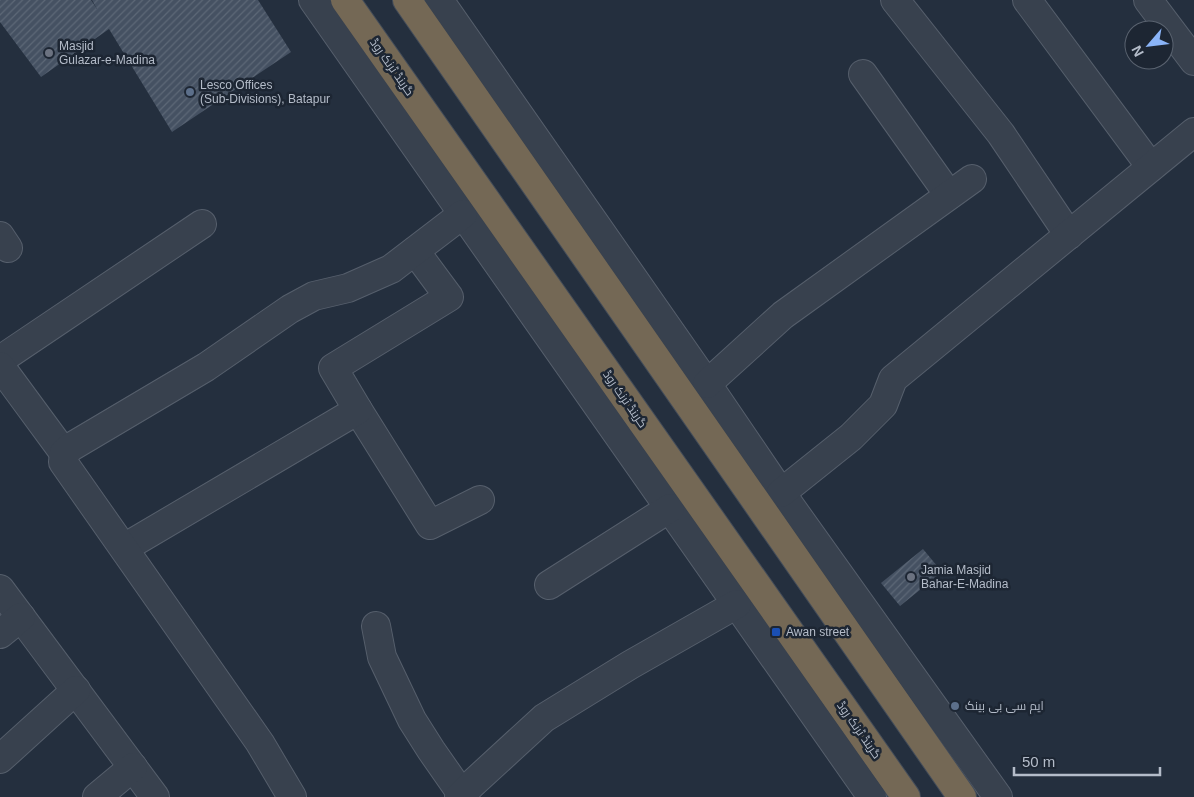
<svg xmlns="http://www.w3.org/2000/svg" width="1194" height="797" viewBox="0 0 1194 797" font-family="Helvetica,Cairo,sans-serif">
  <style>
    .building { fill: url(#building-hatch) }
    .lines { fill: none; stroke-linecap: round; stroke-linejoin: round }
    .minor-casing { stroke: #565f6c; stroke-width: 30 }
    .highway-casing { stroke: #434c59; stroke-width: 30 }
    .minor { stroke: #38414e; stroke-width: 28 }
    .highway { stroke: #746855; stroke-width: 28 }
    .worship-dot { fill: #6b7280; stroke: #1d2633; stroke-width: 2 }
    .service-dot { fill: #5c6f8a; stroke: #1d2633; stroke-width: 2 }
    .transit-dot { fill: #1a4fb4; stroke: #1d2633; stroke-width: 2 }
    .labels { text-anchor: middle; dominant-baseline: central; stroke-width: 5; stroke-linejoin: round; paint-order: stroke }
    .poi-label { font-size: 12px; fill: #b4bcc9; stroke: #1d2633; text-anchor: start }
    .street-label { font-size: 12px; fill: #b4bcc9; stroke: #1d2633 }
  </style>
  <defs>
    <pattern id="building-hatch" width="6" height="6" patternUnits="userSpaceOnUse" patternTransform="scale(1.25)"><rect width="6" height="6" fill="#455162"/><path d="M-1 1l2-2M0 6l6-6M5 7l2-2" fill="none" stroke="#5d6877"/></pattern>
  </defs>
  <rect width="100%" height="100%" fill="#242f3e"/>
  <g class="building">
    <polygon points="0,0 91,0 97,9 92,0 258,0 291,52 172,132 109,29 41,77 0,22"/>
    <polygon points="923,549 942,572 900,606 881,583"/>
  </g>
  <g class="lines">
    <defs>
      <g id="minor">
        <polyline points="313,0 872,797"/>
        <polyline points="439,0 707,384 781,493 998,797"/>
        <polyline points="895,0 1001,134 1069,235"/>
        <polyline points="1027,0 1151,167"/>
        <polyline points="1148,0 1194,61"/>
        <polyline points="863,74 949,195"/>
        <polyline points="0,236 8,248"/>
        <polyline points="0,360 202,224"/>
        <polyline points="0,366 64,453"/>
        <polyline points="707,384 783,315 972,179"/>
        <polyline points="358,410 430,525 480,500"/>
        <polyline points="781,493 851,437 883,405 893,379 1194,132"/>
        <polyline points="124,548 358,410 333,368 449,297 415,251"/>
        <polyline points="549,585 670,508"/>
        <polyline points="0,589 155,797"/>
        <polyline points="376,626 382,657 412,720 431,750 461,793"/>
        <polyline points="0,634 21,617"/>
        <polyline points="0,759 76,690"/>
        <polyline points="97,797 133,767"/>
        <polyline points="292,797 260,743 63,462 64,453 71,447 206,367 290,309 314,296 348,288 391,269 463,214"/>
        <polyline points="459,797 471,785 544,718 630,665 737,604"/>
      </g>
      <g id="highway">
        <polyline points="345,0 906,797"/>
        <polyline points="407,0 962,797"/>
      </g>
    </defs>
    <use href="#minor" class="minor-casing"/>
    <use href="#highway" class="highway-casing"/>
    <use href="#minor" class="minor"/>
    <use href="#highway" class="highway"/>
  </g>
  <g class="worship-dot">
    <circle cx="49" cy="53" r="5"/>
    <circle cx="911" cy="577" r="5"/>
  </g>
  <g class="service-dot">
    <circle cx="190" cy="92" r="5"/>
    <circle cx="955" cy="706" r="5"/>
  </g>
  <rect class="transit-dot" x="771" y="627" width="10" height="10" rx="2.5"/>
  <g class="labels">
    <g class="poi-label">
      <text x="59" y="46">Masjid<tspan x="59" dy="14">Gulazar-e-Madina</tspan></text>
      <text x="200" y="85">Lesco Offices<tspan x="200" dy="14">(Sub-Divisions), Batapur</tspan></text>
      <text x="921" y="570">Jamia Masjid<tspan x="921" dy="14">Bahar-E-Madina</tspan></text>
      <text x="786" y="632">Awan street</text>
      <text x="965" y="706">ایم سی بی بینک</text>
    </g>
    <g class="street-label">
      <text transform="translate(392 67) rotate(55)">گرینڈ ٹرنک روڈ</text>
      <text transform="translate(625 399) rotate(55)">گرینڈ ٹرنک روڈ</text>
      <text transform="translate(859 730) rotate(55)">گرینڈ ٹرنک روڈ</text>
    </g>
  </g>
  <g transform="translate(1149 45) rotate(242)"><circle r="24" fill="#1d2633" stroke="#59626f"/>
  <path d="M0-4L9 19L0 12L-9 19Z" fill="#8ab4f8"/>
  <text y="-8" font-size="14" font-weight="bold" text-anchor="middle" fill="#b4bcc9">N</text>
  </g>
  <path d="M1014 767v8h146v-8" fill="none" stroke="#b4bcc9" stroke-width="2.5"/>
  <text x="1022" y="767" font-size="15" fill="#b4bcc9" stroke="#1d2633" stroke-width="4" paint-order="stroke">50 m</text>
</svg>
